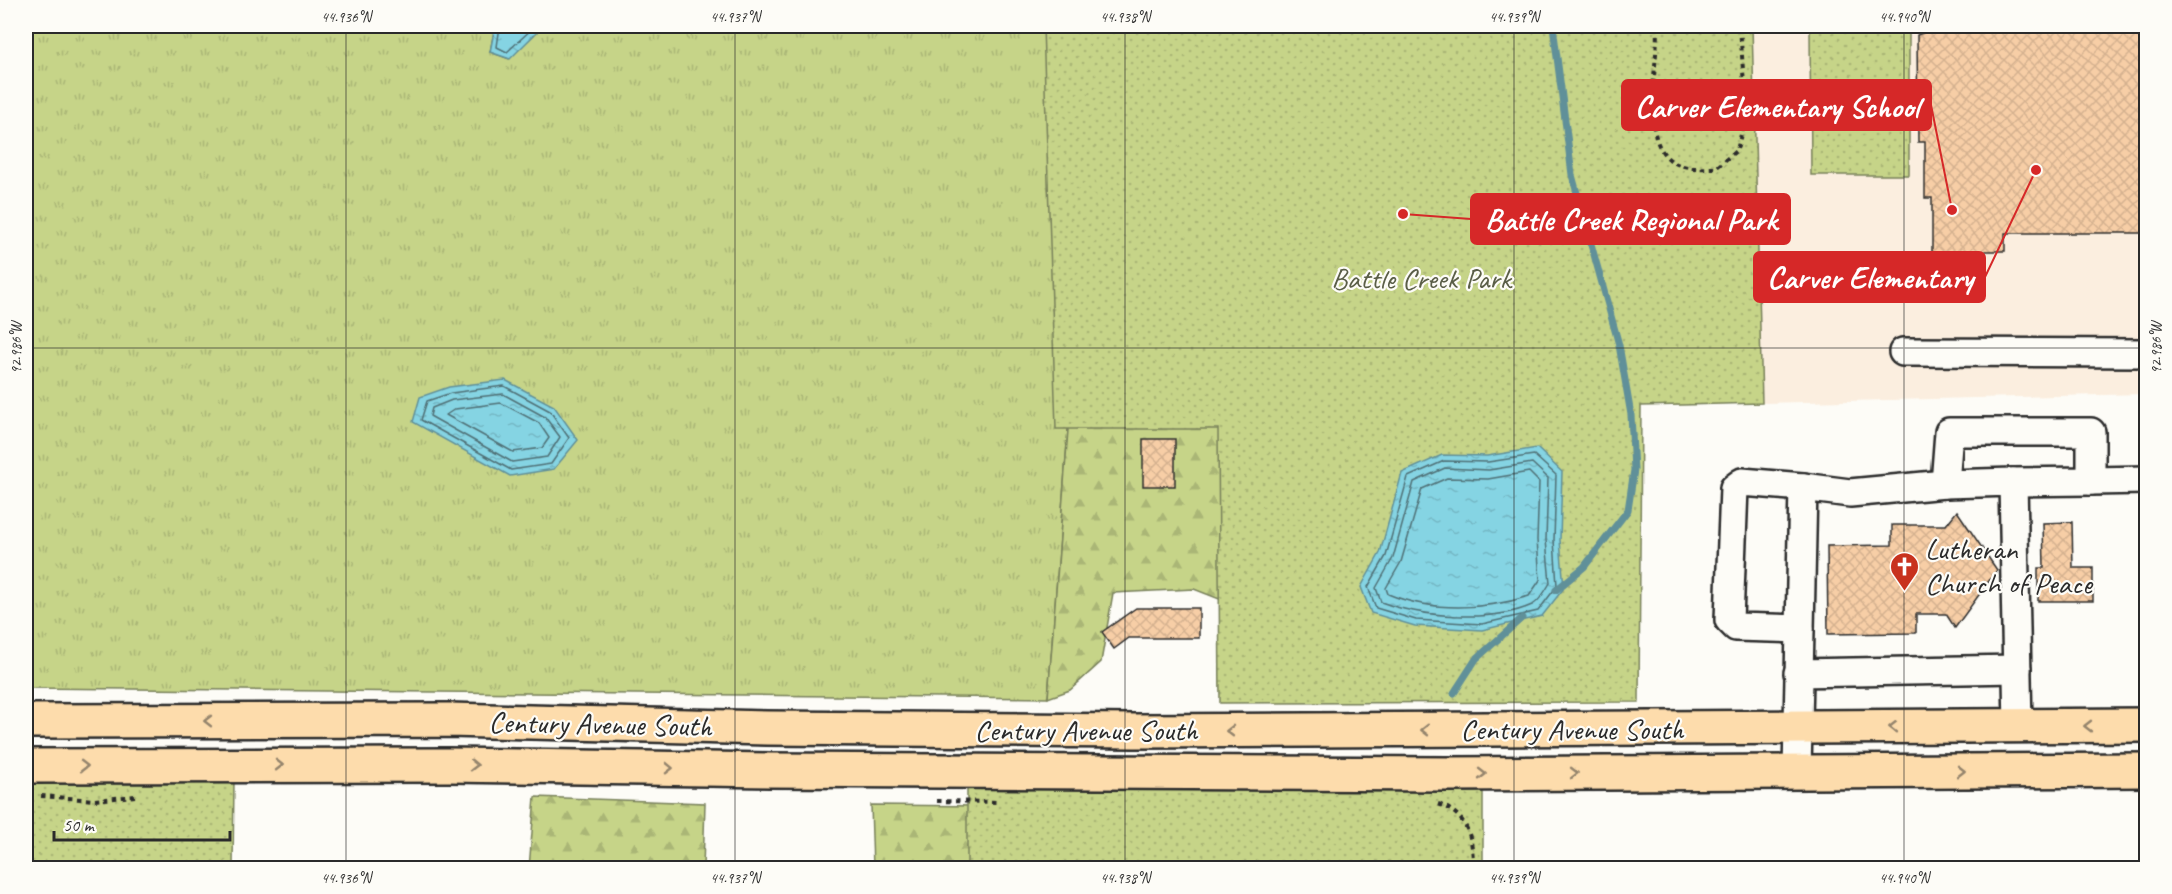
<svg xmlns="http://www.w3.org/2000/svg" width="2172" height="894" viewBox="0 0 2172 894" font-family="Caveat,sans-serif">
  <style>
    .built { fill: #fbeedf }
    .grass { fill: url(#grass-tufts); stroke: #78805a; stroke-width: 1.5 }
    .forest { fill: url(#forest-firs); stroke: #78805a; stroke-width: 1.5 }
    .park { fill: url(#park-dots); stroke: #78805a; stroke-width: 1.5 }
    .water { fill: url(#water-ripples); stroke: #619099; stroke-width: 1.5 }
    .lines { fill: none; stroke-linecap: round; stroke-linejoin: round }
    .shore { stroke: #4f6f75; stroke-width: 1.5 }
    .stream { stroke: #619099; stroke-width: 7 }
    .building { fill: url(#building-cross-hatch); stroke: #2b2b2b; stroke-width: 1.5 }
    .minor-casing { stroke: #2b2b2b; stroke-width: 32 }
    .major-casing { stroke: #2b2b2b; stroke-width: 38 }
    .path { stroke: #2b2b2b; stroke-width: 4; stroke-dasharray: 4.5 4.5; stroke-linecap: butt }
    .minor { stroke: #fdfcf7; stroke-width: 27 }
    .major { stroke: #fddcac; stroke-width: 33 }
    .oneway { stroke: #94846c }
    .ticks { fill: none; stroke: #2b2b2b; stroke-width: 1.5; stroke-opacity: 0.45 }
    .labels { text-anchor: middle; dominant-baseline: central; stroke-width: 4.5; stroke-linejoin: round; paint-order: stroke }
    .park-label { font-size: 30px; fill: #5a5e47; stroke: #fdfcf7 }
    .poi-label { font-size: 30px; fill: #2b2b2b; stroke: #fdfcf7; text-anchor: start }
    .street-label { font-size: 30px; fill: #2b2b2b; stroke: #fdfcf7 }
    .leader { fill: none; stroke: #d62828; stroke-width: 2 }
    .callout-dot { fill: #d62828; stroke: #fdfcf7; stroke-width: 2 }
    .callout { fill: #d62828; stroke: #d62828; stroke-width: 2 }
    .callout-label { font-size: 32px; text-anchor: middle; font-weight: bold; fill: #fff }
    .neatline { fill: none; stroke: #2b2b2b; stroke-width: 2 }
    .ticks-label { font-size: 15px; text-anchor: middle; fill: #2b2b2b }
  </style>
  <defs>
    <pattern id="grass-tufts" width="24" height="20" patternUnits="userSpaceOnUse" patternTransform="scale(1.5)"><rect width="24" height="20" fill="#c6d488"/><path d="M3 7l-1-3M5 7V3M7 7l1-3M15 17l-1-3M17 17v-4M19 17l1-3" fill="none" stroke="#aab676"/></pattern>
    <pattern id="forest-firs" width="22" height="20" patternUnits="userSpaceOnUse" patternTransform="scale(1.5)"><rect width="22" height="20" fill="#c6d488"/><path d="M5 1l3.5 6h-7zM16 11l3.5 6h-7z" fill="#aab676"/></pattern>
    <pattern id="park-dots" width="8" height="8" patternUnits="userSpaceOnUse" patternTransform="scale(1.5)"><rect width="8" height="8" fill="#c6d488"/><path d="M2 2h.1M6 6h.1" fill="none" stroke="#aab676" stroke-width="1.8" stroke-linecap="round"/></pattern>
    <pattern id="water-ripples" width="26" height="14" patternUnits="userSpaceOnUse" patternTransform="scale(1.5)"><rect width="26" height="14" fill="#85d4e3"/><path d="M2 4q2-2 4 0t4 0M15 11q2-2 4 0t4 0" fill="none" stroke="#73b6c3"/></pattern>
    <pattern id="building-cross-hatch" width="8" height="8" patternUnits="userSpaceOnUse" patternTransform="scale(1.5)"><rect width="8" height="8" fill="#f7cea6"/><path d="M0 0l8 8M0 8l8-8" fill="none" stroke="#d4b18f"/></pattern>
  </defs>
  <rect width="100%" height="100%" fill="#fdfcf7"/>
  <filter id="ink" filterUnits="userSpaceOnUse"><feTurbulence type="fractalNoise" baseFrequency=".0167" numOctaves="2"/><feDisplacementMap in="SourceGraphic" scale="12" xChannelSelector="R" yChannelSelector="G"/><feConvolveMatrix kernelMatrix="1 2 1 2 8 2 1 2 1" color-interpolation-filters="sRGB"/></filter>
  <g filter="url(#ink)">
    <polygon class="built" points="1752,26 2146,26 2146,394 1762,403"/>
    <polygon class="grass" points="26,26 495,26 490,52 509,59 543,26 1236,26 1070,403 1048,698 26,688"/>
    <g class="forest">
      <polygon points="1309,285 1245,609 1194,589 1113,593 1101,662 1070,690 1048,698 1070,403"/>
      <polygon points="535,797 705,803 703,868 529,868"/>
      <polygon points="871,805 981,806 1196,868 873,868"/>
    </g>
    <g class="park">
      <polygon points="1043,26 1752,26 1762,403 1641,406 1639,702 1220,703 1218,429 1056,429"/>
      <polygon points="1810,26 1909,26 1909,175 1811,175"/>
      <polygon points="234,779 233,868 26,868 26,780"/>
      <polygon points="1483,787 1483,868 967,868 967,789"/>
    </g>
    <g class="water">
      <polygon points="495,26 543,26 510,59 490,52"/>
      <polygon points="505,380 554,406 578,440 554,469 510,476 413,422 420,397 449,387"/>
      <polygon points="1537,448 1562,472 1560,540 1564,588 1542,616 1482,630 1415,626 1371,613 1361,587 1380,553 1402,473 1442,455 1487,456"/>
    </g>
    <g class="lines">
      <g class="shore">
        <polyline points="500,26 497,47 507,52 535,26"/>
        <polygon points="504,386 550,411 569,438 551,464 511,470 421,420 427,401 451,393"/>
        <polygon points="503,394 545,417 560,437 547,457 512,462 430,416 432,408 452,400"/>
        <polygon points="501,403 539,423 549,438 542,448 513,452 446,415 455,409"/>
        <polygon points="1534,455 1556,475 1554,540 1557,586 1538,611 1482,624 1416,620 1376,608 1368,587 1386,556 1408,477 1444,461 1488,462"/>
        <path d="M 1532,463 L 1548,478 L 1546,540 L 1550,583 C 1546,590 1539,602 1532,605 C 1492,623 1421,617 1381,602 L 1376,588 L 1393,558 L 1414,482 L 1445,468 L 1489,470 Z"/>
        <path d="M 1529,472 L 1539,482 L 1537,540 L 1540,580 L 1529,596 C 1485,610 1431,612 1388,594 L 1386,588 L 1401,562 L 1422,489 L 1447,478 L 1488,479 Z"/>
      </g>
      <g class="stream">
        <polyline points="1553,26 1572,175 1619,345 1631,415 1634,470 1628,510 1584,567 1556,590"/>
        <polyline points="1454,693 1476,659 1522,618"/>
      </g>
    </g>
    <g class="building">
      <polygon points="1940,26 2143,26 2144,85 2146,85 2146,233 2005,233 2005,251 1985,251 1985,265 1932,265 1932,198 1925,198 1925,142 1918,142 1917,35"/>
      <rect x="1143" y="439" width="32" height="47"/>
      <polygon points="1957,511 1997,570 1955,628 1946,614 1916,614 1916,633 1828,634 1827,546 1892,545 1892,525 1946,525"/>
      <polygon points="2072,522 2073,568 2093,568 2093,601 2038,601 2038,568 2044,568 2043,523"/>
      <polygon points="1136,608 1199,608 1199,638 1129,638 1114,649 1102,632"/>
    </g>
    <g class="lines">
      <defs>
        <g id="minor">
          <polyline points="1903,352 2146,353"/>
          <polyline points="2091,481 2146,480"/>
          <polyline points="1945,484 1949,432 2091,432 2091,481 2013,482"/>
          <polyline points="1800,629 1736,627 1729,620 1734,488 1742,482 1803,487"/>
          <polyline points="1798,673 2017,669"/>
          <polyline points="1797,772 1803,487 1850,493 1945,484 2013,482 2018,726"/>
        </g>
        <g id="major">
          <polyline points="26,721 449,720 767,728 1135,731 2146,725"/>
          <polyline points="26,766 449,765 769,770 1448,774 2146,770"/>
        </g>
      </defs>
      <use href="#minor" class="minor-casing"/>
      <use href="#major" class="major-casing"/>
      <g class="path">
        <path d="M 1656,26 C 1662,60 1630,159 1688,167 C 1697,169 1707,168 1716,168 L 1737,150 L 1746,115 L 1740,26"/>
        <polyline points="41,796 95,800 135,796"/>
        <polyline points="937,801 999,802"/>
        <path d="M 1438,804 C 1469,815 1473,839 1473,868"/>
      </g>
      <use href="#minor" class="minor"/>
      <use href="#major" class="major"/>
    </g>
    <defs><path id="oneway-chevron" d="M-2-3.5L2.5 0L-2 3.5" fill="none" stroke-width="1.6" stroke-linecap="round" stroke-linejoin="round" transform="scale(1.5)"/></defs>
    <g class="oneway">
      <use href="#oneway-chevron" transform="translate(208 721) rotate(180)"/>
      <use href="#oneway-chevron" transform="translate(2088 726) rotate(180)"/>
      <use href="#oneway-chevron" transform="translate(1893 727) rotate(180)"/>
      <use href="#oneway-chevron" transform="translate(1425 730) rotate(180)"/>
      <use href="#oneway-chevron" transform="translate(1230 731) rotate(180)"/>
      <use href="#oneway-chevron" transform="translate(279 765)"/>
      <use href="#oneway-chevron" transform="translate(474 765) rotate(1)"/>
      <use href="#oneway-chevron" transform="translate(84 766)"/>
      <use href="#oneway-chevron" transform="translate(669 768) rotate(1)"/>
      <use href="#oneway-chevron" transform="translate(1961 771)"/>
      <use href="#oneway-chevron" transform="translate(1574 773)"/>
      <use href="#oneway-chevron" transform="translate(1482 774)"/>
    </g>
  </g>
  <path class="ticks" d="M 346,26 L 346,868M 735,26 L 735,868M 1125,26 L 1125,868M 1514,26 L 1514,868M 1904,26 L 1904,868M 26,348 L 2146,348"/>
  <defs>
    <symbol id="church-pin" viewBox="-11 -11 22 30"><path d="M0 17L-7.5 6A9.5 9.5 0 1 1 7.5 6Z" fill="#c8321e" stroke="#fdfcf7"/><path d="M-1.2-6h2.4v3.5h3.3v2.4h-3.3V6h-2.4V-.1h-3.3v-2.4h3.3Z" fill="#fff"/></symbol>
  </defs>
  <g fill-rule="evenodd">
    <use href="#church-pin" x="1888" y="550" width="33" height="45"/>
  </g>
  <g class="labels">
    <g class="park-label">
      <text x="1421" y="278">Battle Creek Park</text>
    </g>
    <g class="poi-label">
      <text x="1925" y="549">Lutheran<tspan x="1925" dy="34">Church of Peace</tspan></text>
    </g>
    <g class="street-label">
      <text transform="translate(600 724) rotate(1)">Century Avenue South</text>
      <text x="1572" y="729">Century Avenue South</text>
      <text x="1086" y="730">Century Avenue South</text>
    </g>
  </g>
  <path class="leader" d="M1952 210L1931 105M1403 214L1471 219M2036 170L1985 277"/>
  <g class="callout-dot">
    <circle cx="1952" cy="210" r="6"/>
    <circle cx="1403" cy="214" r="6"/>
    <circle cx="2036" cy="170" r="6"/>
  </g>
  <g class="callout">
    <rect x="1622" y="80" width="309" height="50" rx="6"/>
    <rect x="1471" y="194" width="319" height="50" rx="6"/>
    <rect x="1754" y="252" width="231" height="50" rx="6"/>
  </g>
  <g class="callout-label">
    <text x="1777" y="117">Carver Elementary School</text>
    <text x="1631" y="230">Battle Creek Regional Park</text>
    <text x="1870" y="288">Carver Elementary</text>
  </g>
  <rect width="2172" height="894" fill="none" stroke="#fdfcf7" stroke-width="66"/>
  <path d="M54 831v9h176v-9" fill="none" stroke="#2b2b2b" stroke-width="3"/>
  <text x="63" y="831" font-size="18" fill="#2b2b2b" stroke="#fdfcf7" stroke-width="4.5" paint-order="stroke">50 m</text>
  <rect x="33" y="33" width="2106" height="828" class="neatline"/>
  <g class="ticks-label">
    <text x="346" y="22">44.936°N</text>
    <text x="735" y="22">44.937°N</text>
    <text x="1125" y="22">44.938°N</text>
    <text x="1514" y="22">44.939°N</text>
    <text x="1904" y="22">44.940°N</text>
    <text transform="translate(2156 348) rotate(-90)" y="5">92.986°W</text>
    <text transform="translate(16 348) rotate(-90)" y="5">92.986°W</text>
    <text x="346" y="883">44.936°N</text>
    <text x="735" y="883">44.937°N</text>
    <text x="1125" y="883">44.938°N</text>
    <text x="1514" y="883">44.939°N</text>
    <text x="1904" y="883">44.940°N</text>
  </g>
</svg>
